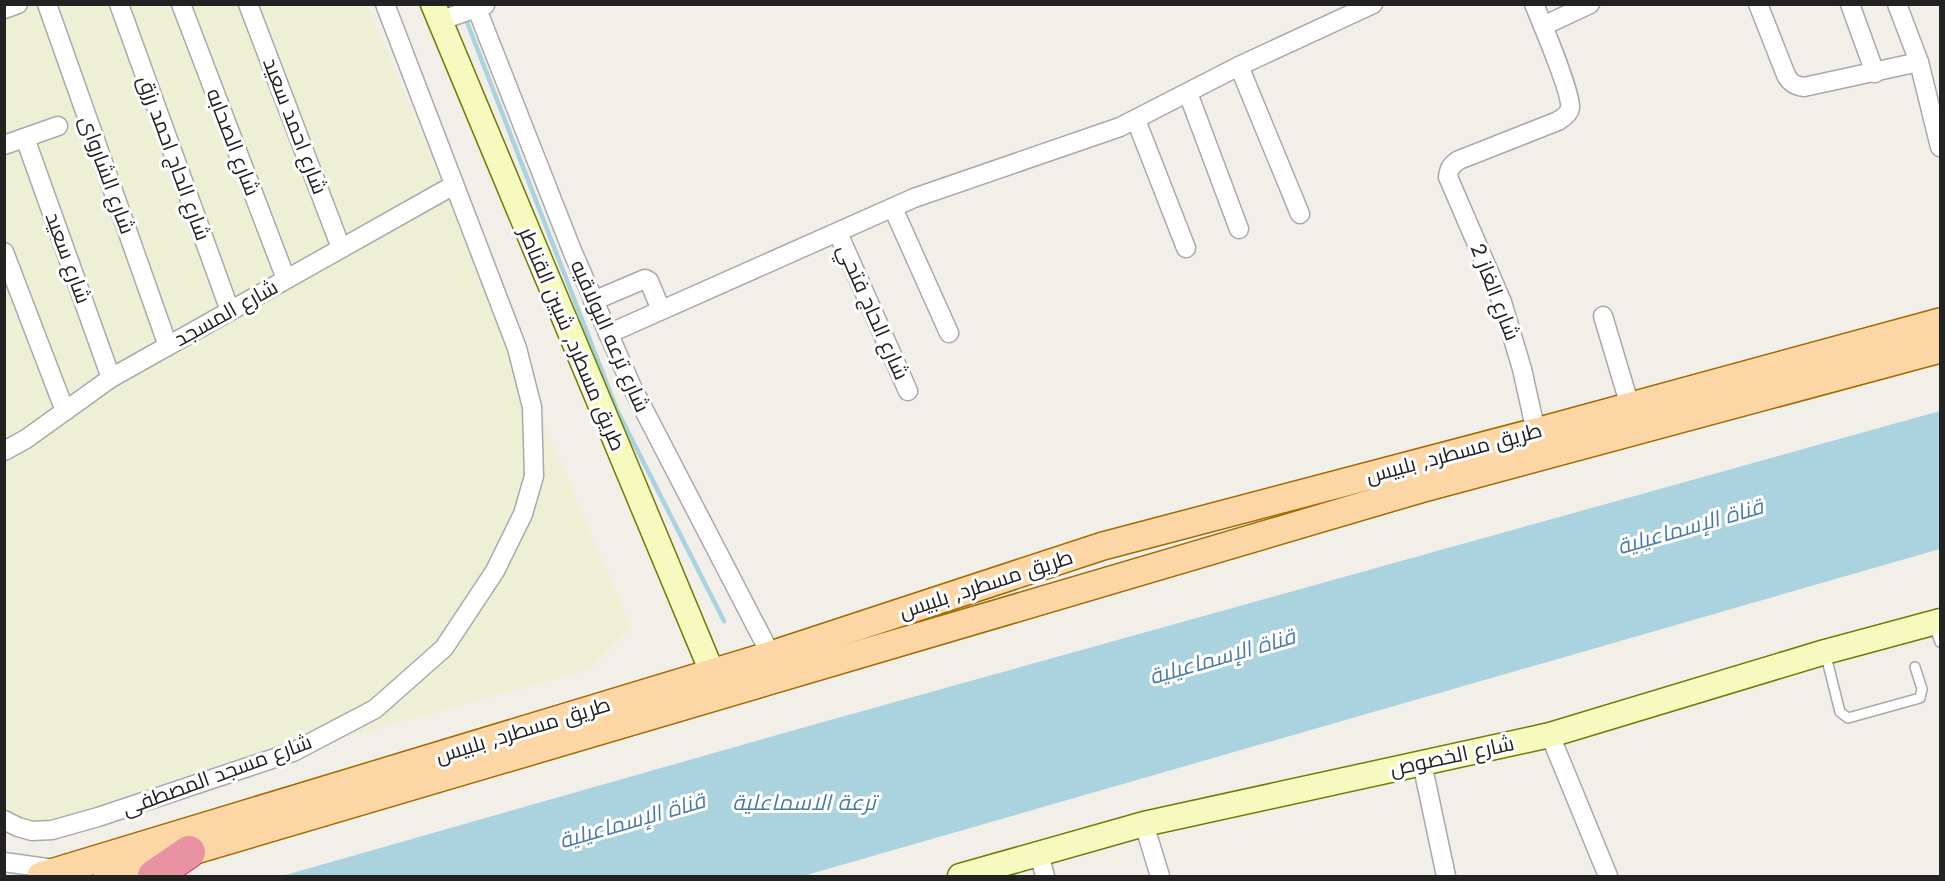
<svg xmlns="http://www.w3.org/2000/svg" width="1945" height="881" viewBox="0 0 1945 881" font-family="Jost,Cairo,sans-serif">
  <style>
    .farmland { fill: #eef0d5 }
    .water { fill: #aad3df }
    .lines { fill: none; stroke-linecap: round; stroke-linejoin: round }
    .stream { stroke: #aad3df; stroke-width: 4.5 }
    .service-casing { stroke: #a9a9a9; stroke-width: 12 }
    .minor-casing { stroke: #a9a9a9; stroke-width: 21 }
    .secondary-casing { stroke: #707d05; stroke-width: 27 }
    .primary-casing { stroke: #a06b00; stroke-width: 30 }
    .motorway-casing { stroke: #dc2a67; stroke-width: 34 }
    .service { stroke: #fff; stroke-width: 9 }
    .minor { stroke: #fff; stroke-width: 18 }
    .secondary { stroke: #f7fabf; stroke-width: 24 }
    .primary { stroke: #fcd6a4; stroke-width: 27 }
    .motorway { stroke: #e892a2; stroke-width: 32 }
    .labels { text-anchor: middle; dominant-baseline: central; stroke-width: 6; stroke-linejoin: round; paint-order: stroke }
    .street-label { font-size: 21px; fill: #222; stroke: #fff }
    .water-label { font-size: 22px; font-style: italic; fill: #4a7aab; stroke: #fff }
  </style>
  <rect width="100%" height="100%" fill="#f2efe9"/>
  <polygon class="farmland" points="5,5 367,5 631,627 588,670 5,832"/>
  <polygon class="water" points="1940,411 1940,549 803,876 282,876 798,729"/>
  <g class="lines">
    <polyline class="stream" points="465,17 617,410 724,621"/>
    <defs>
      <g id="service">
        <polyline points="1934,625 1940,642"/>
        <polyline points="1825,652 1840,712 1848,718 1920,698 1922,689 1915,667"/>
      </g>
      <g id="minor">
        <polyline points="47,4 168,346"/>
        <polyline points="119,4 230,311"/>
        <polyline points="181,4 286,279"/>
        <polyline points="248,4 341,248"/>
        <polyline points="475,4 573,253 632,387 771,655"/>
        <path d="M 1534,4 C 1541,21 1572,94 1570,108 C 1569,114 1563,118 1558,121 L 1459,160 C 1451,165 1449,169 1448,177 L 1502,302 L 1522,369 L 1536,432"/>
        <path d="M 1758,4 L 1786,75 C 1790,83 1795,86 1804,87 L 1919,62"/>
        <polyline points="1850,4 1875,73"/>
        <polyline points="1897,4 1919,62 1940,147"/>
        <polyline points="4,9 18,4"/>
        <polyline points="439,21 485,5"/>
        <polyline points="1543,26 1590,4"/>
        <polyline points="1239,66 1300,214"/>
        <polyline points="1188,93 1239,229"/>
        <polyline points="1136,120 1186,248"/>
        <polyline points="25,138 111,378"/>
        <polyline points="4,145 58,126"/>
        <polyline points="893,208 949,333"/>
        <polyline points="838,233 908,391"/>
        <polyline points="4,252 65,411"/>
        <polyline points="593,301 645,279 649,281 661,310"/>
        <polyline points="1603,316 1630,406"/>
        <polyline points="608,334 914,198 1120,127 1239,66 1373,4"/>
        <polyline points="4,451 26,439 111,378 454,185"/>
        <polyline points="1550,735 1608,876"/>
        <polyline points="1422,763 1446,876"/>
        <polyline points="4,820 18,827 32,831 52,830 98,817 293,752 375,709 444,648 495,571 523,514 534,476 532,407 517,348 385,4"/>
        <polyline points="1144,824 1160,876"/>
        <polyline points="1039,854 1045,876"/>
        <polyline points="4,862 54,869"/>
      </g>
      <g id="secondary">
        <polyline points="433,4 712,672"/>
        <polyline points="960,876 1144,824 1550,735 1825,652 1940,621"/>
      </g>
      <g id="primary">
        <polyline points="41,876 771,655 1103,546 1536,432 1940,322"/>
        <polyline points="107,876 1420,489 1940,349"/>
      </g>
      <polyline id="motorway" points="154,876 189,852"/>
    </defs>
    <use href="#service" class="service-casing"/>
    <use href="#minor" class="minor-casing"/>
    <use href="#secondary" class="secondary-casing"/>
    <use href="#primary" class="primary-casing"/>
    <use href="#motorway" class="motorway-casing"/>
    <use href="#service" class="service"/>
    <use href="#minor" class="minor"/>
    <use href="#secondary" class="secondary"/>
    <use href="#primary" class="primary"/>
    <use href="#motorway" class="motorway"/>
  </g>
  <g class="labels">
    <g class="street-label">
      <text transform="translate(295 126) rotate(69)">شارع احمد سعيد</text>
      <text transform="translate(233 142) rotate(69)">شارع الصحابه</text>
      <text transform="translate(174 158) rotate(70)">شارع الحاج احمد رزق</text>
      <text transform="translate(107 175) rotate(70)">شارع الشارواى</text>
      <text transform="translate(68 258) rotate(70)">شارع سعيد</text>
      <text transform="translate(1495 292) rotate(69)">شارع الغاز 2</text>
      <text transform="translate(873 312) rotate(66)">شارع الحاج فتحي</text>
      <text transform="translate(226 313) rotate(-29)">شارع المسجد</text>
      <text transform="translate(610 336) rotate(66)">شارع ترعه البولاقيه</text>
      <text transform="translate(572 339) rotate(67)">طريق مسطرد, شبين القناطر</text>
      <text transform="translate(1454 453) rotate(-15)">طريق مسطرد, بلبيس</text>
      <text transform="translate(986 584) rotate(-18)">طريق مسطرد, بلبيس</text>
      <text transform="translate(523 730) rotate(-17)">طريق مسطرد, بلبيس</text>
      <text transform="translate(1452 756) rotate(-12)">شارع الخصوص</text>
      <text transform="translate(217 775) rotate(-20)">شارع مسجد المصطفى</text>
    </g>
    <g class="water-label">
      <text transform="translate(1690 526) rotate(-16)">قناة الإسماعيلية</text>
      <text transform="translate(1222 656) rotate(-16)">قناة الإسماعيلية</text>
      <text x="804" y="802">ترعة الاسماعلية</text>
      <text transform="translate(632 820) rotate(-16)">قناة الإسماعيلية</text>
    </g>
  </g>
  <rect width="1945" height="881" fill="none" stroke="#222222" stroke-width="12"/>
</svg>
